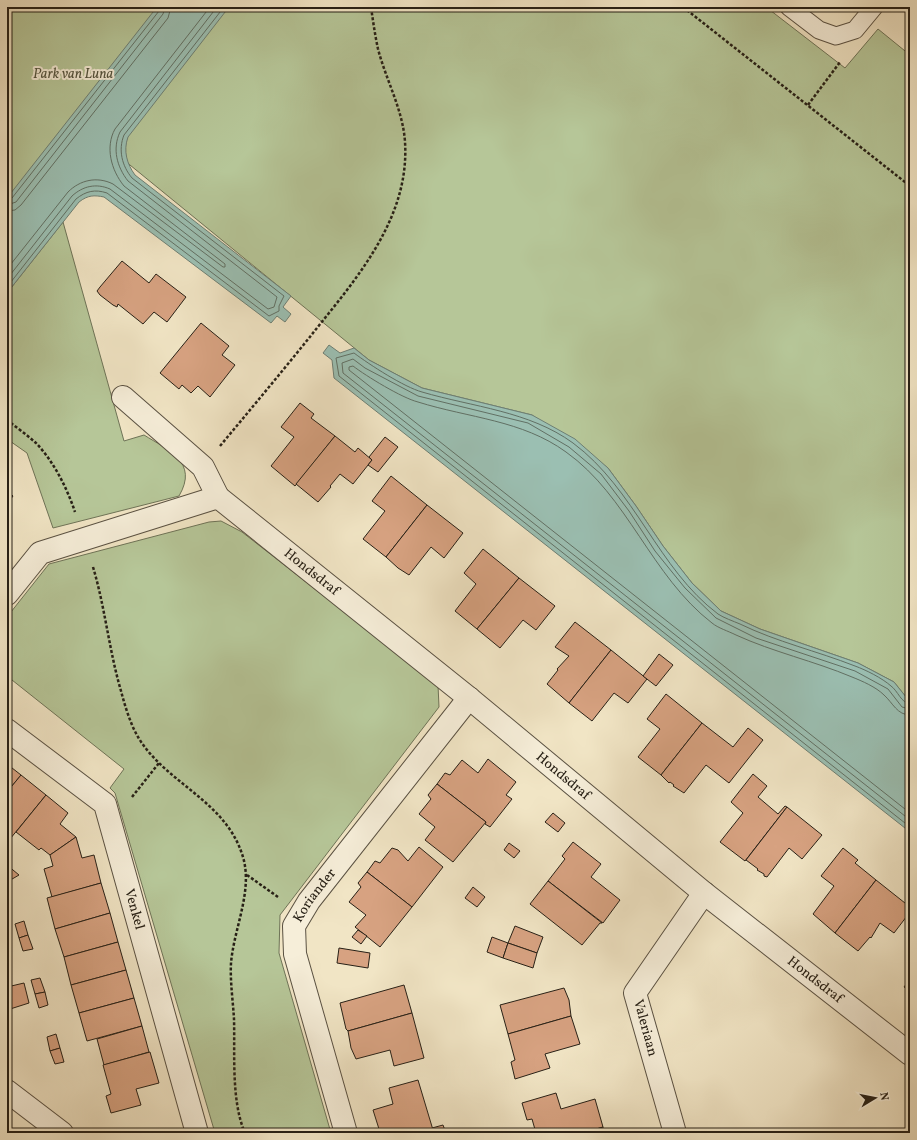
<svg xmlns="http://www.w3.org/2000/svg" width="917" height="1140" viewBox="0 0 917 1140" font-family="Vollkorn,serif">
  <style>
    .green { fill: #b6c698; stroke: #6e7357 }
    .water { fill: #9bbfb2; stroke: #6d7f74 }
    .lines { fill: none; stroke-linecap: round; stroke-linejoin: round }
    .shore { stroke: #617064; stroke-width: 1 }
    .building { fill: #d7a281; stroke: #272016 }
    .lane-casing { stroke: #5a5142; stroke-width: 19 }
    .street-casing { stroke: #5a5142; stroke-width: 24 }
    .path { stroke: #272016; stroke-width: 2.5; stroke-dasharray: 3 2; stroke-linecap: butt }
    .lane { stroke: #f6eed9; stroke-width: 17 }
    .street { stroke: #f6eed9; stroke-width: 22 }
    .labels { text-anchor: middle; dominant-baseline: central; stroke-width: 4; stroke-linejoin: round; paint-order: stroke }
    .park-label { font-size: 14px; font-style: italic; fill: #52523d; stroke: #f6eed9 }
    .street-label { font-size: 14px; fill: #272016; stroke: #f6eed9 }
  </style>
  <rect width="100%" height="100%" fill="#f1e5c5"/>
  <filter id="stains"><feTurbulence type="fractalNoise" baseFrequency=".005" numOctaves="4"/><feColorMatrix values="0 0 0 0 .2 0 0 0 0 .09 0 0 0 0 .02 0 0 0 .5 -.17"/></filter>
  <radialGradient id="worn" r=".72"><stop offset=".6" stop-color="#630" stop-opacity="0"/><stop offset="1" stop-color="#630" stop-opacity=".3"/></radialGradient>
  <g class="green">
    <polygon points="7,7 766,7 845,68 878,29 910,55 910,702 894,682 858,663 760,629 721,611 692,583 663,546 636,506 608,468 532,415 422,388 369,360 103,143 7,263"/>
    <path d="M 63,222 L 124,441 L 144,435 C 168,450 199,462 179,496 L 53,528 L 27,453 L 7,439 L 7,293 Z"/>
    <polygon points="221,521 242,532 438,685 439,707 280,915 279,953 331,1133 215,1133 115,793 110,788 124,769 12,680 7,686 7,617 49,564 209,522"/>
  </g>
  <g class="water">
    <path d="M 157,7 L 229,7 L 128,137 C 123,151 127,164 135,175 L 291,296 L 283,307 L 291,314 L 285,322 L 277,316 L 271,323 L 104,197 C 94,195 88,195 79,202 L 7,293 L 7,198 Z"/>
    <polygon points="329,345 340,353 354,348 369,360 422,388 532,415 575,439 608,468 636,506 663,546 692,583 721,611 760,629 858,663 894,682 910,702 910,832 334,378 332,360 323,353"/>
  </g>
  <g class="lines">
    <g class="shore">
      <polyline points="7,200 12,198 159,11 160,7"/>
      <polyline points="7,205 16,202 163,14 165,7"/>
      <polyline points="7,211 15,210 21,205 168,18 171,7"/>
      <path d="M 7,269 L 68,192 C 80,180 97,176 113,184 L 223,267 L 225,267 L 225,264 L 124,186 C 111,170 105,147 115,129 L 210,7"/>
      <path d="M 7,279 L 72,196 C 83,186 96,183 110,189 L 268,309 L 274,307 L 277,297 L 128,181 C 117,167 112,149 120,132 L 217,7"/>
      <path d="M 7,287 L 76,199 C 86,191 95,189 107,193 L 269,316 L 279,311 L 279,306 L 284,296 L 132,178 C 122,166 118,150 124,135 L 224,7"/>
      <path d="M 910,704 C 901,703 898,691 891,686 C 882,678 866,670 855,666 C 817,651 777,642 740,624 C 733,621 724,618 718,614 C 658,569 635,489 573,443 C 529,411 473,407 422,392 C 404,387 370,365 354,353 L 336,358 L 339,376 L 910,827"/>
      <polyline points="910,709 902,707 888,689 855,671 756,638 716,618 685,588 655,551 629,511 601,474 569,447 528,423 418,396 365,368 353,359 342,363 343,373 910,820"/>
      <path d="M 910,715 C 897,715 893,703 884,695 C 876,687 862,681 852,677 C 814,661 773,652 736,635 C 728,631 718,628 712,623 C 651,576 628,496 566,452 C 522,420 469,418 418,402 C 402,398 366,376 353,366 L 349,367 L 349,370 L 910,813"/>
    </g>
  </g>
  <g class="building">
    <polygon points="122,261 149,283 156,274 186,297 167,322 154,312 143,324 118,304 117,307 113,305 100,295 97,291 100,287"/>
    <polygon points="201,323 229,346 222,355 235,365 210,397 198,386 191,393 182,385 179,389 160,373"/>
    <polygon points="300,403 314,414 311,418 335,436 295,486 271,466 294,437 281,427"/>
    <polygon points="335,436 355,452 358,448 372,460 353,484 340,474 330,486 331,487 318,502 296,484"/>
    <polygon points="385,437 398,447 378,472 368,465 372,460 369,457"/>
    <polygon points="391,476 427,505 386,557 363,539 385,511 372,501"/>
    <polygon points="7,491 13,496 7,504"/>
    <polygon points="427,505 463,533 444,558 431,547 409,575 398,568 386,557"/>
    <polygon points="483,549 519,578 477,629 455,611 476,584 464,573"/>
    <polygon points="519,578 555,606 536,630 523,620 500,648 477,629"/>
    <polygon points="575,622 611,650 569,703 547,684 558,670 557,669 569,656 555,647"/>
    <polygon points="611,650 647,679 628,703 614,693 592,721 569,703"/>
    <polygon points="659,654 673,665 656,686 643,676"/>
    <polygon points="666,694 702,723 661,775 638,757 660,729 647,719"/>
    <polygon points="702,723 733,747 748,728 763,740 729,783 706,765 684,793 673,786 674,785 670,782 669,783 661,775"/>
    <polygon points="488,759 516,782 506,795 512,799 490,827 485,824 486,822 437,784 445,773 450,775 462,760 478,773"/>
    <polygon points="7,764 21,775 7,792"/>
    <polygon points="753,774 767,786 758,797 778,814 785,806 787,807 745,861 720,842 743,813 731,802"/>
    <polygon points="21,775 46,795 10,839 7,837 7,792"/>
    <polygon points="437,784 486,822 453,862 425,840 435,827 419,814 431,799 428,795"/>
    <polygon points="46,795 68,813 60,824 76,837 50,855 41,848 39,850 16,832"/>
    <polygon points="787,807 822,835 802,859 789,848 767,877 764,876 764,874 757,870 758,869 746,860"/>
    <polygon points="553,813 565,823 558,832 545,822"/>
    <polygon points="76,837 82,858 94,855 101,883 52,897 44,869 53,866 50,855"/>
    <polygon points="573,842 601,864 591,877 620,900 603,923 548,881 565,859 562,856"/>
    <polygon points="509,843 520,851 514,858 504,850"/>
    <polygon points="419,847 443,867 412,907 367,872 375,861 380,863 392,848 398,850 408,861"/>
    <polygon points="843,848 858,860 855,863 876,880 835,933 813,914 834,886 821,876"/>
    <polygon points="7,865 19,875 7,882"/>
    <polygon points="367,872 412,907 380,947 355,927 366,915 349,902 361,887 358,883"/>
    <polygon points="876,880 910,907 910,912 894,933 880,923 871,938 870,937 858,951 835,933"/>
    <polygon points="548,881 602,923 600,923 582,945 530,904"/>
    <polygon points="101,883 110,913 55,929 47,898"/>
    <polygon points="473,887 485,897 477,907 465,898"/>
    <polygon points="110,913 118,942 64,957 55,929"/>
    <polygon points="24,921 28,935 19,938 15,924"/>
    <polygon points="515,926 543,937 537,953 508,943"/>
    <polygon points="358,930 367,936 361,944 352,937"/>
    <polygon points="28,935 33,949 23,951 19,938"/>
    <polygon points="492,937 508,943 503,958 487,952"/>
    <polygon points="118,942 126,970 71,985 64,957"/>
    <polygon points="508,943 537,953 533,968 503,958"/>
    <polygon points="339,948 370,953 368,968 337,963"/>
    <polygon points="126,970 134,998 79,1013 71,985"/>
    <polygon points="40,978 45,992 35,994 31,980"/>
    <polygon points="910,979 910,991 904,987"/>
    <polygon points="24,983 29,1003 7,1010 7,987"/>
    <polygon points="404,985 412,1013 348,1031 346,1029 340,1003"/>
    <polygon points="564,988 569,1000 571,1016 508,1034 500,1005"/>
    <polygon points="45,992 48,1005 39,1008 35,994"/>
    <polygon points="134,998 142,1026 87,1041 79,1013"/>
    <polygon points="412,1013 424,1058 394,1066 390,1050 356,1059 351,1048 348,1031"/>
    <polygon points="571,1016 580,1044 545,1054 550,1068 515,1079 511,1062 515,1060 508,1034"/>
    <polygon points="142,1026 149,1052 104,1065 97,1039"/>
    <polygon points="56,1034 60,1048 50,1051 47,1037"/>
    <polygon points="60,1048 64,1062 55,1064 50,1051"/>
    <polygon points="150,1052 159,1083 136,1089 141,1105 111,1113 106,1096 111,1094 103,1065"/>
    <polygon points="418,1080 433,1130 421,1133 375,1133 375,1130 379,1129 373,1110 393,1104 389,1088"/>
    <polygon points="556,1093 561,1109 595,1099 603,1127 583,1133 536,1133 532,1119 527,1120 522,1103"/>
    <polygon points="443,1125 446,1133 421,1133 433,1130 432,1128"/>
    <polygon points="603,1127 604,1133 583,1133"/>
  </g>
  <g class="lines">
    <defs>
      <polyline id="lane" points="789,7 819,30 836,36 855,30 874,7"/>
      <g id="street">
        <polyline points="123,397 203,467 218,497"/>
        <path id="s1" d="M 7,594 L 40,553 L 218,497 L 469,698 L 704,893 L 910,1054"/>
        <path id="s2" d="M 7,730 L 105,804 L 197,1133"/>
        <polyline points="7,1091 62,1133"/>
        <path id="s3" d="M 346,1133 L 295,954 L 294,926 L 309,901 L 469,698"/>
        <polyline points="675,1133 635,993 704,893"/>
      </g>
    </defs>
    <use href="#lane" class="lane-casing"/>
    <use href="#street" class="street-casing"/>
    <g class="path">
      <polyline points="683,7 910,186"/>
      <polyline points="808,105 840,62"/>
      <path d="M 7,420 C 16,427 27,435 36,443 C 54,462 67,488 75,512"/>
      <path d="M 220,446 C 250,410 280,374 309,338 C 354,281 410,220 405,142 C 403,110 386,80 378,49 C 375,35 373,21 371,7"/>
      <path d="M 93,567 C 105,607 109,650 121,691 C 125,706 130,723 138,737 C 166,784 226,800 243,857 C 253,891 234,928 231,963 C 230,982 233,1001 234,1019 C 235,1054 231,1101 245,1133"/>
      <polyline points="132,797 159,763"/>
      <polyline points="247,875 278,897"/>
      <polyline points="237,1133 243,1128"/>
    </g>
    <use href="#lane" class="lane"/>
    <use href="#street" class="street"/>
  </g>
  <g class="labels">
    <g class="park-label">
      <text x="73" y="74">Park van Luna</text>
    </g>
    <g class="street-label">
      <text stroke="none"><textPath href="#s1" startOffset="359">Hondsdraf</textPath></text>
      <text stroke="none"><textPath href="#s1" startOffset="683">Hondsdraf</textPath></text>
      <text stroke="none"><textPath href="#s3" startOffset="251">Koriander</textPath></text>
      <text stroke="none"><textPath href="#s2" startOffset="232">Venkel</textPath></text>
      <text stroke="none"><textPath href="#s1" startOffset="1007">Hondsdraf</textPath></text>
      <text transform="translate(645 1028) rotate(75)">Valeriaan</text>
    </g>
  </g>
  <rect width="917" height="1140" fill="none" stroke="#f1e5c5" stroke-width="24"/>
  <rect x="8" y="8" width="901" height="1124" fill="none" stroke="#272016" stroke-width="2"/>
  <rect x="12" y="12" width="893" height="1116" fill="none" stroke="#272016"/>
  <g transform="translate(875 1098) rotate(80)" stroke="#f6eed9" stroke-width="3" paint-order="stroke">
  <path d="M0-3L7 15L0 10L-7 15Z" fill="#272016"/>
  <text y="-6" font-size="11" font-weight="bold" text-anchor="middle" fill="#272016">N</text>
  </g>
  <rect width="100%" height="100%" filter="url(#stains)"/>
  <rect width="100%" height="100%" fill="url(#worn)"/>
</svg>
